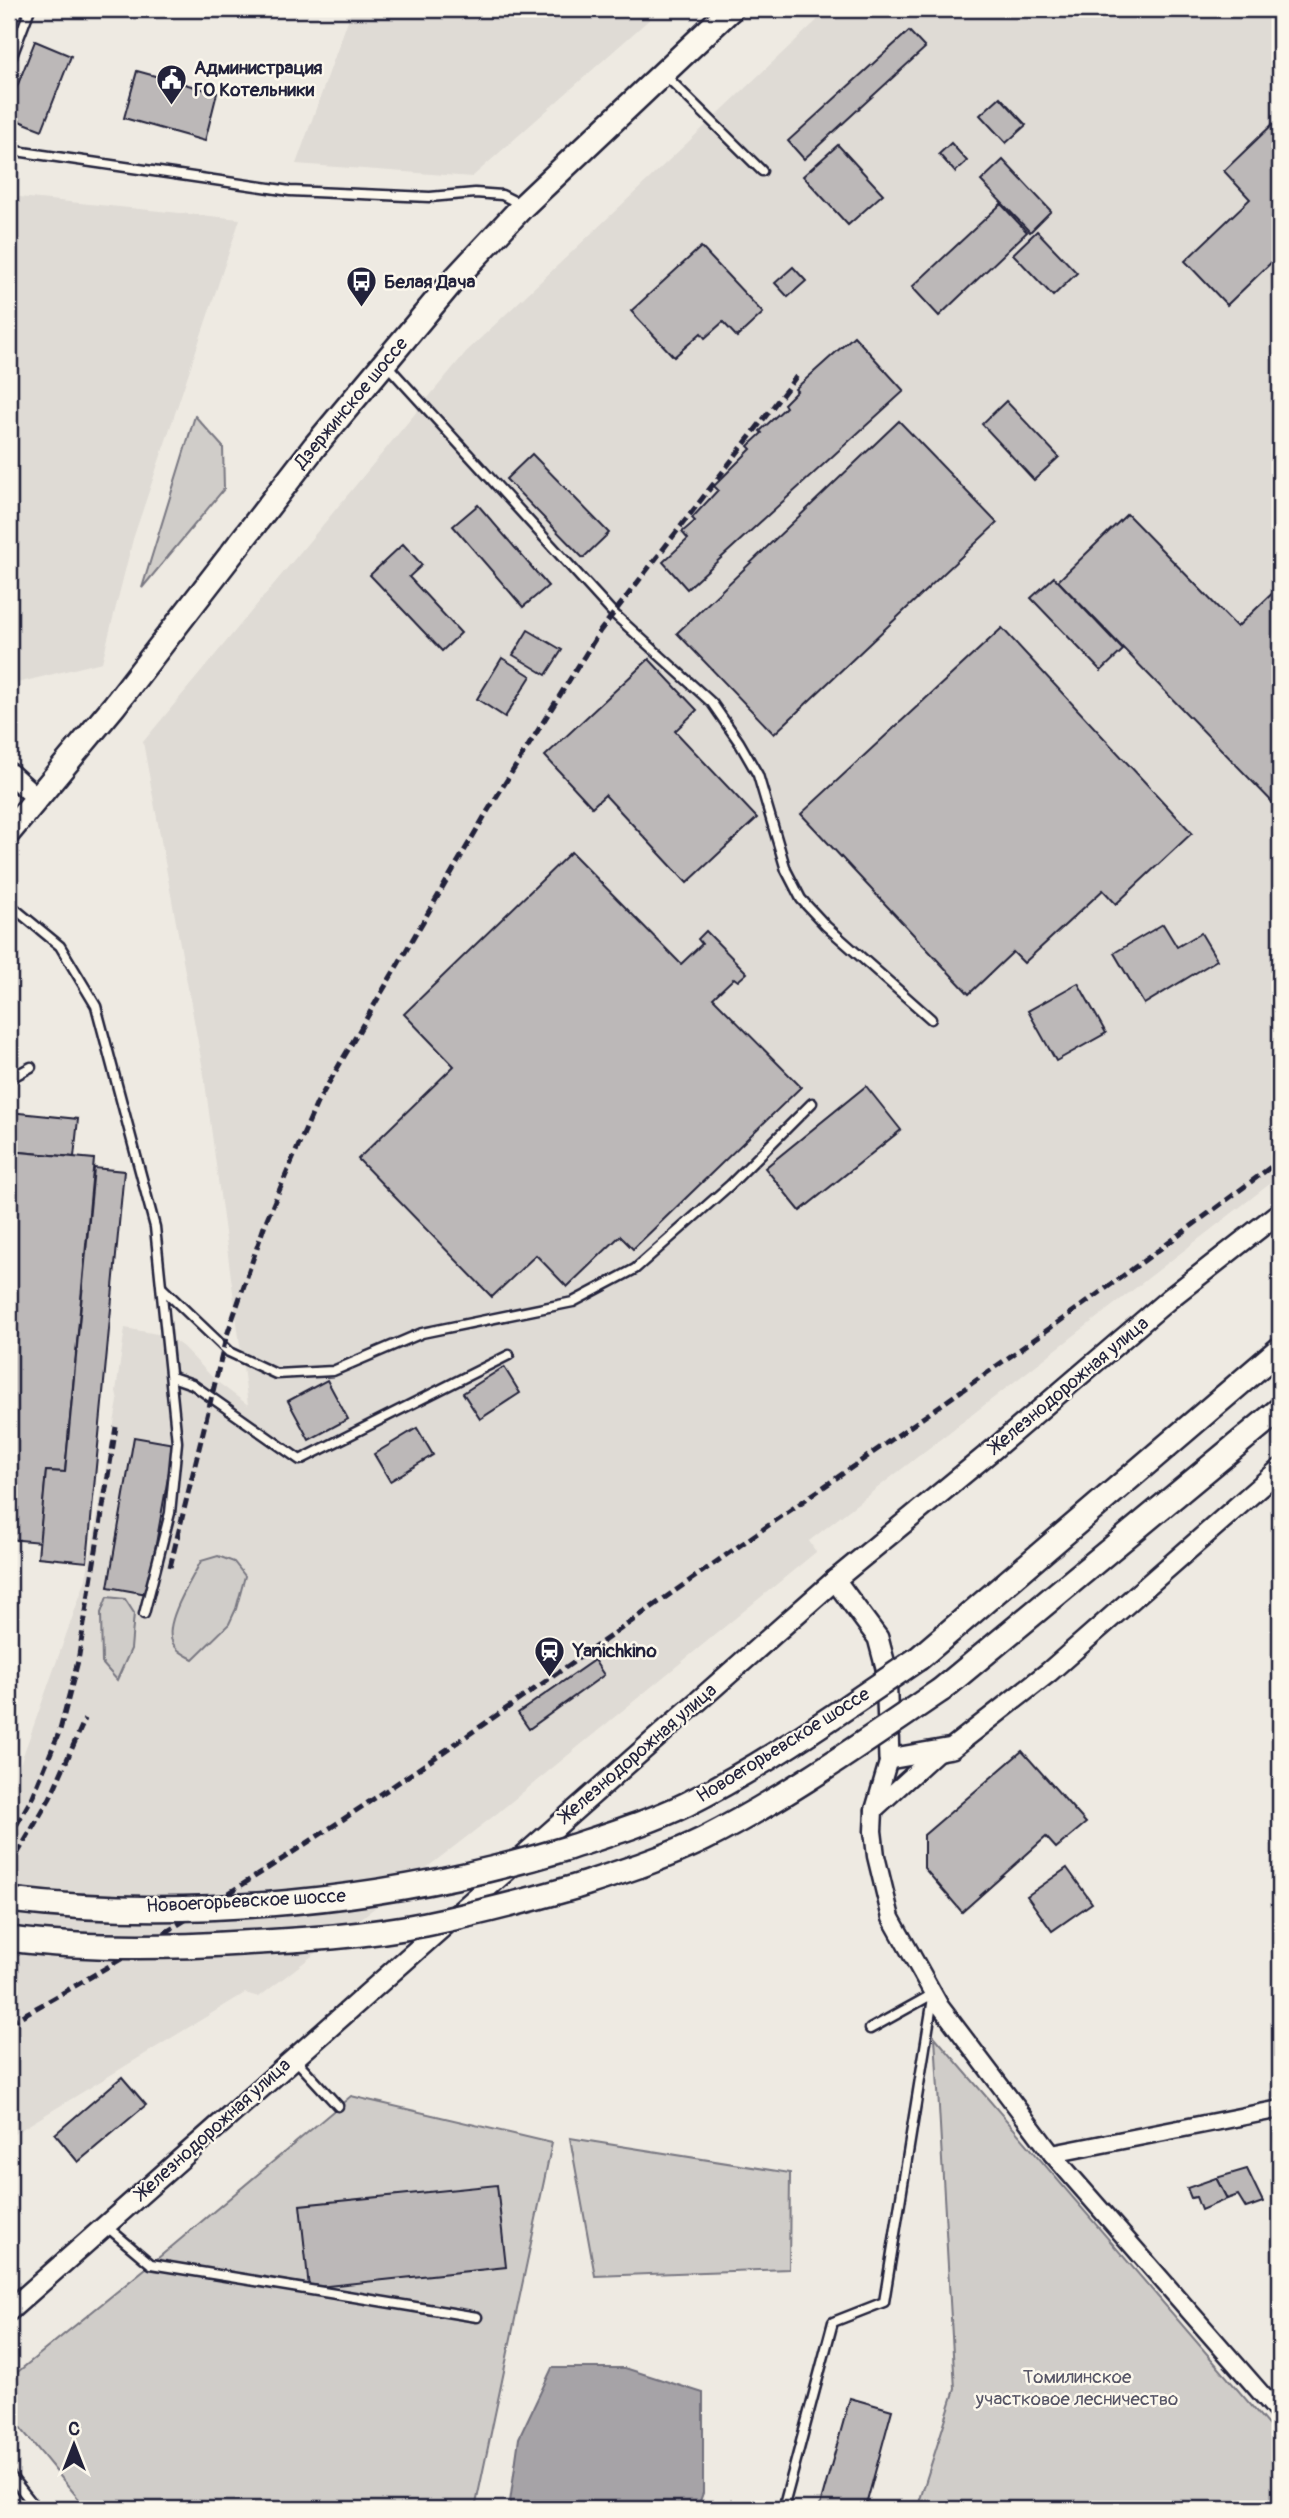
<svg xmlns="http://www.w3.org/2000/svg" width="1289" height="2518" viewBox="0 0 1289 2518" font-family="Pangolin,sans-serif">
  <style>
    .built { fill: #dfdbd5 }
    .green { fill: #d0cdc9; stroke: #797882; stroke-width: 2 }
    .water { fill: #a6a3a7; stroke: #716f7c; stroke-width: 2 }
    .building { fill: #bcb8b8; stroke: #22223b; stroke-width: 2 }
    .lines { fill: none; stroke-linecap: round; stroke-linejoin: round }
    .service-casing { stroke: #22223b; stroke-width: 13 }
    .minor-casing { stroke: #22223b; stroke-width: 21 }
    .tertiary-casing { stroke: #22223b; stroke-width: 24 }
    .secondary-casing { stroke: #22223b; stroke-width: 28 }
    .service { stroke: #fbf7ec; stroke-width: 8 }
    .minor { stroke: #fbf7ec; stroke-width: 16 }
    .tertiary { stroke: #fbf7ec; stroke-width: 19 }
    .secondary { stroke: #fbf7ec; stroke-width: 23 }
    .rail { stroke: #22223b; stroke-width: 5; stroke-dasharray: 10 5; stroke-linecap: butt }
    .secondary-bridge-casing { stroke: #22223b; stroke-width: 28; stroke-linecap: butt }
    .secondary-bridge { stroke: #fbf7ec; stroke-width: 23 }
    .labels { text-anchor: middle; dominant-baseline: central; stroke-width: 5; stroke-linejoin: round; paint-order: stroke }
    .poi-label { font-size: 19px; font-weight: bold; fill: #22223b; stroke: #fbf7ec; text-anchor: start }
    .street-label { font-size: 19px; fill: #22223b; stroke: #fbf7ec }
    .park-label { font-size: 19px; fill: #565566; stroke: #fbf7ec }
  </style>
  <rect width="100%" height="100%" fill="#eeeae2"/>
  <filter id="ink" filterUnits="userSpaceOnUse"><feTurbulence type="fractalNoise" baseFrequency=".0143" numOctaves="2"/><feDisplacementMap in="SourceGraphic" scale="14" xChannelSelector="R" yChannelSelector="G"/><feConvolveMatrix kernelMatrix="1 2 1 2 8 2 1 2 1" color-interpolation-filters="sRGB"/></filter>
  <g filter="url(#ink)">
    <g class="built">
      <polygon points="352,9 661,9 472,177 296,164"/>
      <polygon points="829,9 1280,9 1280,1176 809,1541 816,1552 495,1815 259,1997 245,1993 9,2137 9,1795 86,1579 118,1401 116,1391 125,1328 168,1336 183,1347 216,1381 248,1405 204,1075 143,742 466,352"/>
      <polygon points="9,196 240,219 133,539 102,662 9,685"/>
    </g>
    <g class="green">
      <polygon points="195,416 223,447 224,489 142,588"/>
      <path d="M 218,1556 L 234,1562 L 245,1576 L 236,1609 L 229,1624 L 193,1659 C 185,1655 175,1650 172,1641 C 164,1622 192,1579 201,1561 Z"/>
      <polygon points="107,1597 125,1599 134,1613 131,1649 117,1680 102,1663 101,1613"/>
      <polygon points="935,2037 1280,2439 1280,2509 917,2509 955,2389"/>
      <polygon points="351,2096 552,2143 475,2509 87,2509 9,2414 9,2379 151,2264"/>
      <polygon points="570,2138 790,2173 789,2269 595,2276"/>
    </g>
    <polygon class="water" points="552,2368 625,2368 703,2393 703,2493 697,2509 509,2509 519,2438"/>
    <g class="building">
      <polygon points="909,31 925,48 804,159 788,141"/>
      <polygon points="35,41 71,56 42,130 9,117 9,107"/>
      <polygon points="137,71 217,93 205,141 124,118"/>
      <polygon points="1000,97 1026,125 1006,143 980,115"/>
      <polygon points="1280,117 1280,254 1227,305 1185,261 1250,199 1224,171"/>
      <polygon points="951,143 967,161 955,172 939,154"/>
      <polygon points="838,145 883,194 848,225 803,176"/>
      <polygon points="1003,160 1051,211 1030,232 981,181"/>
      <polygon points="1001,204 1027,232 939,316 912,287"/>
      <polygon points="1037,231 1077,273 1053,296 1013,254"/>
      <polygon points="701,247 763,313 737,337 723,322 705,338 701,333 674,357 631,311"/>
      <polygon points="793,267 806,281 788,297 775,283"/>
      <polygon points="854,336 904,391 687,589 663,562 688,539 682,532 695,521 692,518 718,490 714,486 751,449 748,446 762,433 760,431 786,407 784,404 797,391 795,389"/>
      <polygon points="1006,401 1059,457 1034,480 982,424"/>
      <polygon points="899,421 997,523 774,734 677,633"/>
      <polygon points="532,454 609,533 583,558 506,479"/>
      <polygon points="478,505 548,586 523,607 453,526"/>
      <polygon points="1127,514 1237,627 1280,586 1280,810 1058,581"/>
      <polygon points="403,544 422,565 409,577 461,633 442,651 370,575"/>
      <polygon points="1054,577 1123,650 1101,671 1031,598"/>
      <polygon points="1002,628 1192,833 1116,904 1103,890 1024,963 1013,952 969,994 801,814"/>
      <polygon points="528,630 562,650 546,675 513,655"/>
      <polygon points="502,658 531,676 505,717 477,699"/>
      <polygon points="649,659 697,710 675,731 757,818 687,883 605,795 592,807 545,756"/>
      <polygon points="571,852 681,964 702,944 698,939 706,931 747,973 738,981 734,978 713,998 801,1087 633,1249 620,1236 567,1287 536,1255 492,1297 358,1159 454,1066 404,1014"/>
      <polygon points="1163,924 1177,947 1201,933 1217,960 1144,1004 1114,953"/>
      <polygon points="1078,983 1106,1033 1056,1061 1028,1011"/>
      <polygon points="866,1086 901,1130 800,1211 765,1168"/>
      <polygon points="9,1112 78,1119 74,1157 9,1151"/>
      <polygon points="9,1151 94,1159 65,1472 46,1471 40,1542 9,1539"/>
      <polygon points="94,1168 124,1171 87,1562 38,1557 46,1471 65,1472"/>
      <polygon points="504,1367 520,1393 480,1419 463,1393"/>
      <polygon points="327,1380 348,1419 309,1440 288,1401"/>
      <polygon points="417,1428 433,1455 390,1481 374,1454"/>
      <polygon points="134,1437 174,1444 147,1594 108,1587"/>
      <polygon points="594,1660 604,1675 529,1729 518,1713"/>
      <polygon points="1022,1751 1086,1823 1056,1848 1046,1837 962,1912 924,1868 924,1835"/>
      <polygon points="1067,1868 1092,1903 1052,1931 1027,1896"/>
      <polygon points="122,2077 146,2105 78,2162 55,2134"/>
      <polygon points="1247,2169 1263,2202 1246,2208 1238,2195 1227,2199 1216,2178"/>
      <polygon points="1216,2178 1227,2199 1201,2210 1196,2197 1191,2198 1187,2188"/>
      <polygon points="497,2185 506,2267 309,2288 300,2205"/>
      <polygon points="850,2398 892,2410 865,2509 819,2509"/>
    </g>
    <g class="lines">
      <defs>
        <g id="service">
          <polyline points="9,64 30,9"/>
          <polyline points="665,75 762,171"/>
          <polyline points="9,150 290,191 430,197 475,193 502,195 520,204"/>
          <polyline points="386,364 613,613 712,703 739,742 758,775 786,870 801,899 826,926 931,1019"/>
          <polyline points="9,904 60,946 96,1006 155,1227 177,1442 170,1513 144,1614"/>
          <polyline points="9,1079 31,1067"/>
          <polyline points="162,1288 229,1352 276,1374 333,1371 422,1333 573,1302 635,1269 730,1185 812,1103"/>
          <polyline points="172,1377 192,1384 300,1460 509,1355"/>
          <polyline points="870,2029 933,1994"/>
          <polyline points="295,2059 338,2106"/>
          <polyline points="106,2226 151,2264 477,2317"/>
          <polyline points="9,2474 37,2509"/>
          <polyline points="783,2509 833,2322 884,2302 933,1998"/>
        </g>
        <g id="minor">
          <polyline points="889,1759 874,1810 873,1831 876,1856 891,1918 940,2006 1052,2154 1280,2415"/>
          <polyline points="874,1810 940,1750"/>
          <polyline points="1052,2154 1280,2109"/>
        </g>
        <g id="tertiary">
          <polyline points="9,773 37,798"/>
          <polyline points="835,1580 878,1638 886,1668 889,1759 952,1748 1049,1672 1280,1469"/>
          <polyline points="9,2311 835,1580 994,1449 1169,1299 1280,1212"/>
        </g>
        <g id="secondary">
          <polyline points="9,832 114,706 315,446 451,283 523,206 731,9"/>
          <polyline points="919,1658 1280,1349"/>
          <polyline points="941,1690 1280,1409"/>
        </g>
      </defs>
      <use href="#service" class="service-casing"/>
      <use href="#minor" class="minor-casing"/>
      <use href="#tertiary" class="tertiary-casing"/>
      <use href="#secondary" class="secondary-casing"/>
      <use href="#service" class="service"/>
      <use href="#minor" class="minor"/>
      <use href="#tertiary" class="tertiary"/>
      <use href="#secondary" class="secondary"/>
      <g class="rail">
        <polyline points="170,1567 226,1338 266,1221 317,1103 487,812 600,631 799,373"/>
        <polyline points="9,1838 33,1796 60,1730 78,1661 116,1427"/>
        <polyline points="9,1868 50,1798 85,1719"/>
        <path d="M 9,2023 C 246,1893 468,1736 689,1581 C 887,1442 1087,1306 1280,1160"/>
      </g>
      <defs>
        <g id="secondary-bridge">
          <path d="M 9,1900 C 190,1922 394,1901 568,1848 C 607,1835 650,1822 687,1804 C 768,1763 844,1709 919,1658"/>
          <path d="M 9,1939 C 86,1949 164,1948 241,1943 C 303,1940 366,1936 426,1924 C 476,1914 526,1901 575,1887 C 618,1873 663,1859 704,1839 C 787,1797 864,1742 941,1690"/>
        </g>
      </defs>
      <use href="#secondary-bridge" class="secondary-bridge-casing"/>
      <use href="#secondary-bridge" class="secondary-bridge"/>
    </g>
  </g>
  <defs>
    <symbol id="civic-pin" viewBox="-11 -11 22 30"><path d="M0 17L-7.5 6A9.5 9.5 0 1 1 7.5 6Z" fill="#22223b" stroke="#fbf7ec"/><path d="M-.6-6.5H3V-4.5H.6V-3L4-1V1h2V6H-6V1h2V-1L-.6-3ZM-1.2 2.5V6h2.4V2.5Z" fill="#fff"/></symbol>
    <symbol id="bus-pin" viewBox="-11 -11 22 30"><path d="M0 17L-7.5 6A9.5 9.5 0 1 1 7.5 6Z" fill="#22223b" stroke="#fbf7ec"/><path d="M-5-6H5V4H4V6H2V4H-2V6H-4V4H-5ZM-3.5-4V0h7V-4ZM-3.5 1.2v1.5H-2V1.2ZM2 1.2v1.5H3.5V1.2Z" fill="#fff"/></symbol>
    <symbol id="station-pin" viewBox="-11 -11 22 30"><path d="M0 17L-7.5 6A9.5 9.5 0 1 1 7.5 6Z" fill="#22223b" stroke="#fbf7ec"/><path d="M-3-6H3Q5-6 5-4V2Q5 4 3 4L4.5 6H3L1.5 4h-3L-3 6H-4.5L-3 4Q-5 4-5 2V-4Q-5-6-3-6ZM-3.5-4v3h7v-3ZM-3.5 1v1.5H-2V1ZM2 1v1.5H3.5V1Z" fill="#fff"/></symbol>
  </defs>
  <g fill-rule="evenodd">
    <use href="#civic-pin" x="154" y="62" width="35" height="47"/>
    <use href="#bus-pin" x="344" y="264" width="35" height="47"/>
    <use href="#station-pin" x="532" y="1634" width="35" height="47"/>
  </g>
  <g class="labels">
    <g class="poi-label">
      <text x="194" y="68">Администрация<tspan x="194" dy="22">ГО Котельники</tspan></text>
      <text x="384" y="282">Белая Дача</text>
      <text x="573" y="1651">Yanichkino</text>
    </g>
    <g class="street-label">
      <text transform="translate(351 403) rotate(-50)">Дзержинское шоссе</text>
      <text transform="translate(1069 1385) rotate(-40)">Железнодорожная улица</text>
      <text transform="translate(783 1745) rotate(-32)">Новоегорьевское шоссе</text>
      <text transform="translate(638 1753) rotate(-41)">Железнодорожная улица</text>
      <text transform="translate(246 1901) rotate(-3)">Новоегорьевское шоссе</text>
      <text transform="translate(213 2129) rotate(-42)">Железнодорожная улица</text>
    </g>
    <g class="park-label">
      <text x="1077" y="2377">Томилинское<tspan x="1077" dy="22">участковое лесничество</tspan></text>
    </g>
  </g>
  <rect width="1289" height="2518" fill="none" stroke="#fbf7ec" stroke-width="35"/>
  <rect x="18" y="18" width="1254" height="2483" fill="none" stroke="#22223b" stroke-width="2.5" filter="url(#ink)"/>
  <g transform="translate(74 2445)" stroke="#fbf7ec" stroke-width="5" paint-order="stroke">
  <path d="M0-5L12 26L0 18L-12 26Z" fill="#22223b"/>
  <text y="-10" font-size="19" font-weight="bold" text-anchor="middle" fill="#22223b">С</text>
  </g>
</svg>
